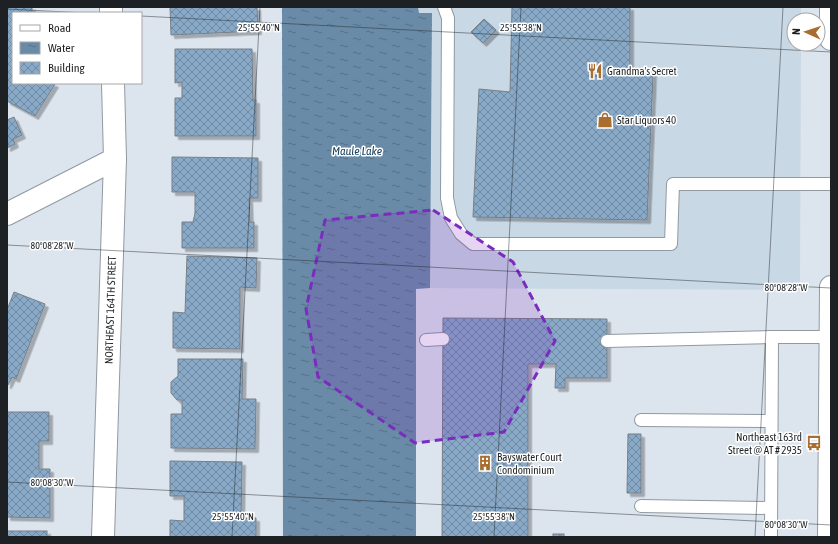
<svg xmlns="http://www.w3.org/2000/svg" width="838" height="544" viewBox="0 0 838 544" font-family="'Asap Condensed',sans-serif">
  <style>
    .built { fill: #c9d8e5 }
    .water { fill: url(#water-ripples) }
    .building { fill: url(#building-cross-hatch); stroke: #777f87; filter: url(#shadow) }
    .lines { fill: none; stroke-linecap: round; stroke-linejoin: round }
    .service-casing { stroke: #9199a1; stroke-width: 14 }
    .minor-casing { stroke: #9199a1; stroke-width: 24 }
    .service { stroke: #fff; stroke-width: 12 }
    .minor { stroke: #fff; stroke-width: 22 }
    .marked { fill: #7b2cbf; fill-opacity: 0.2; stroke: #7b2cbf; stroke-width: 3; stroke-dasharray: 8 5; stroke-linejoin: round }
    .ticks { fill: none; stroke: #1e2124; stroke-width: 1; stroke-opacity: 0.45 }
    .labels { text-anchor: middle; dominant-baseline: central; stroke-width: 3; stroke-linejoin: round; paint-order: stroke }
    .poi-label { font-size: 11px; fill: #1e2124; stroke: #fff; text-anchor: start }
    .street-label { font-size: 11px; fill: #1e2124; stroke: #fff }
    .water-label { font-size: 12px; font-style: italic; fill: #123c5a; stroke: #fff }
    .ticks-label { font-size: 10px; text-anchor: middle; fill: #1e2124; stroke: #fff; stroke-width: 3; stroke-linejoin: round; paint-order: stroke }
  </style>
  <defs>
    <pattern id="water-ripples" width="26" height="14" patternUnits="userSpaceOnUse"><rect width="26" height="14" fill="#698ba7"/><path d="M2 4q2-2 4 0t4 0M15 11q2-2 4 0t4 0" fill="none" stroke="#567188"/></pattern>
    <pattern id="building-cross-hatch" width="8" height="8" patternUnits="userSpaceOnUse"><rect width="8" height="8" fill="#88aac8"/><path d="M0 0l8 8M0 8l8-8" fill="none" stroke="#6f8aa2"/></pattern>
    <filter id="shadow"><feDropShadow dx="3.5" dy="3.5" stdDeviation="0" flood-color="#0004"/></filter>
  </defs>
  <rect width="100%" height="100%" fill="#dce5ee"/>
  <polygon class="built" points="418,7 801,7 801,20 794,20 794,44 801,44 800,290 430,288 432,13 419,13"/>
  <polygon class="water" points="282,7 418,7 419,13 432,13 430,288 416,289 416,537 283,537"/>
  <g class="building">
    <polygon points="7,7 32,7 32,13 13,13 13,83 53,83 55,84 35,116 7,101"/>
    <polygon points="170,7 257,7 258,31 171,35"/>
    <polygon points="511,7 630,7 630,75 653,73 647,220 473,217 479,89 510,92 512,7"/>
    <polygon points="484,19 496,30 483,43 471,32"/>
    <polygon points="175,49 252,49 253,100 256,100 256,136 175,136 175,98 182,98 182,82 175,83"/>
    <polygon points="14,117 22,135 13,139 15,144 7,148 7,120"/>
    <polygon points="172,157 258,158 258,198 249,198 250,222 254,222 254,248 182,248 182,222 193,222 195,213 195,192 172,192"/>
    <polygon points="187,256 257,258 256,288 240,287 240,349 173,348 173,312 185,313"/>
    <polygon points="14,292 45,304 16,379 12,377 8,385 7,385 7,310"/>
    <polygon points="443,318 607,319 607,378 565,378 565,388 555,388 556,364 528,364 528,537 442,537"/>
    <polygon points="178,359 243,359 242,399 256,399 255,449 171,448 171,414 182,414 182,400 177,400 171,393 171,382 178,376"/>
    <polygon points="7,412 49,412 49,441 39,441 39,469 50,469 50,518 7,517"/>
    <polygon points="628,434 641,434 641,493 627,493"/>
    <polygon points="170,461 242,462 241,518 256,518 256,537 170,537 170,520 184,521 184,496 170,496"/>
    <rect x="7" y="531" width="40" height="6"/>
    <rect x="553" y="534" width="11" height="3"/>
  </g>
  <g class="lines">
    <defs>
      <g id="service">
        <polyline points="444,7 448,18 447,198 451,218 461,234 473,244 671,244 673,184 831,184"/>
        <polyline points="426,340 443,339"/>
        <polyline points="607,341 772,337 831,337"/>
        <polyline points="641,420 771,421"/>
        <polyline points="641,506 771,508"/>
        <polyline points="771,537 772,337"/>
      </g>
      <g id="minor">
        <polyline points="111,7 111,13"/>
        <polyline points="831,7 831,39"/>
        <polyline points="7,214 115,159"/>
        <path id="s1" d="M 103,537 L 115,159 L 113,83"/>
        <polyline points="829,537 831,287"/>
      </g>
    </defs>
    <use href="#service" class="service-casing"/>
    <use href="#minor" class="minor-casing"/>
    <use href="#service" class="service"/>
    <use href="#minor" class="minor"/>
  </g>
  <path class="marked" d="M 433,210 L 513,262 L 555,341 L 504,432 L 415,443 L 318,377 L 306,309 L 325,220 Z"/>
  <path class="ticks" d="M 7,9 L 87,13M 141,16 L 831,52M 7,245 L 831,288M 7,482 L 831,525M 232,537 L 260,7M 494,537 L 521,7M 755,537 L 783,7"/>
  <defs>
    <symbol id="restaurant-bare" viewBox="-9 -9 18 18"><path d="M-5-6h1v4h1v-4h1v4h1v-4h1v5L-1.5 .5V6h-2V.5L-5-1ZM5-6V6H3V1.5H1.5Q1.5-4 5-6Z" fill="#a96d2f" stroke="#fff" stroke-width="2.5" paint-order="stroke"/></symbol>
    <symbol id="shop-bare" viewBox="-9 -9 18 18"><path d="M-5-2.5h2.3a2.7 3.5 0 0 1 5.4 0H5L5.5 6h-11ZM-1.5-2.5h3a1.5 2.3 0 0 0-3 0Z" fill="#a96d2f" stroke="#fff" stroke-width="2.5" paint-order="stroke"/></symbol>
    <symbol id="bus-bare" viewBox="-9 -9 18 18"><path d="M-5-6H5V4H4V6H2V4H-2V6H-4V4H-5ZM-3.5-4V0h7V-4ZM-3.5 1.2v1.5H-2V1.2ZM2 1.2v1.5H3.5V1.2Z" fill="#a96d2f" stroke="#fff" stroke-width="2.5" paint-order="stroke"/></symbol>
    <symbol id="building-bare" viewBox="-9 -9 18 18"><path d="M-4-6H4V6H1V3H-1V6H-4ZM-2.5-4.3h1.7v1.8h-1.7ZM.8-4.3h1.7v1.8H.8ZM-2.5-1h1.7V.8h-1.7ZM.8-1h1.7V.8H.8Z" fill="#a96d2f" stroke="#fff" stroke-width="2.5" paint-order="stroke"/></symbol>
  </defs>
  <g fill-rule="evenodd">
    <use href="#restaurant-bare" x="584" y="60" width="22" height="22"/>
    <use href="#shop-bare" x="594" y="109" width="22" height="22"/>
    <use href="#bus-bare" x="803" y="432" width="22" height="22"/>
    <use href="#building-bare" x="474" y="452" width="22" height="22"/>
  </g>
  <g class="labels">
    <g class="poi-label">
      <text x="607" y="71">Grandma's Secret</text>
      <text x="617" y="120">Star Liquors 40</text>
      <text x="802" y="437" text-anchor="end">Northeast 163rd<tspan x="802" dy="13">Street @ AT # 2935</tspan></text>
      <text x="497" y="457">Bayswater Court<tspan x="497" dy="13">Condominium</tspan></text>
    </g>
    <g class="street-label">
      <text stroke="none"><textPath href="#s1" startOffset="227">NORTHEAST 164TH STREET</textPath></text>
    </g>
    <g class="water-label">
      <text x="357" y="151">Maule Lake</text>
    </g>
  </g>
  <g class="ticks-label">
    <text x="259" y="31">25°55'40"N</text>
    <text x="521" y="31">25°55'38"N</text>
    <text x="52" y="249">80°08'28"W</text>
    <text x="786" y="291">80°08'28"W</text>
    <text x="52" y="486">80°08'30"W</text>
    <text x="233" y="520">25°55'40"N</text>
    <text x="494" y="520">25°55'38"N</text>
    <text x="786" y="528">80°08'30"W</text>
  </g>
  <rect width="838" height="544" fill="none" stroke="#1e2124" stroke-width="16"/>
  <rect x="12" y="12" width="130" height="72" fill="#ffffff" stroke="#a5a6a7"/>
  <rect x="20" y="25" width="20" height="6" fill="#ffffff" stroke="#a5a6a7"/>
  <text x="48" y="32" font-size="12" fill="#1e2124">Road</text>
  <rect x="20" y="42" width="20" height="12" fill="url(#water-ripples)" stroke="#a5a6a7"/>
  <text x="48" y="52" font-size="12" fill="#1e2124">Water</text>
  <rect x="20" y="62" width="20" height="12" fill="url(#building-cross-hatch)" stroke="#a5a6a7"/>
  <text x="48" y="72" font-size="12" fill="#1e2124">Building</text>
  <g transform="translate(806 32) rotate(273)"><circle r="19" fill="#ffffff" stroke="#a5a6a7"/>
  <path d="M0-3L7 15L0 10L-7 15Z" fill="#a96d2f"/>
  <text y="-6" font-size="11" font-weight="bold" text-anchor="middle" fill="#1e2124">N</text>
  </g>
</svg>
